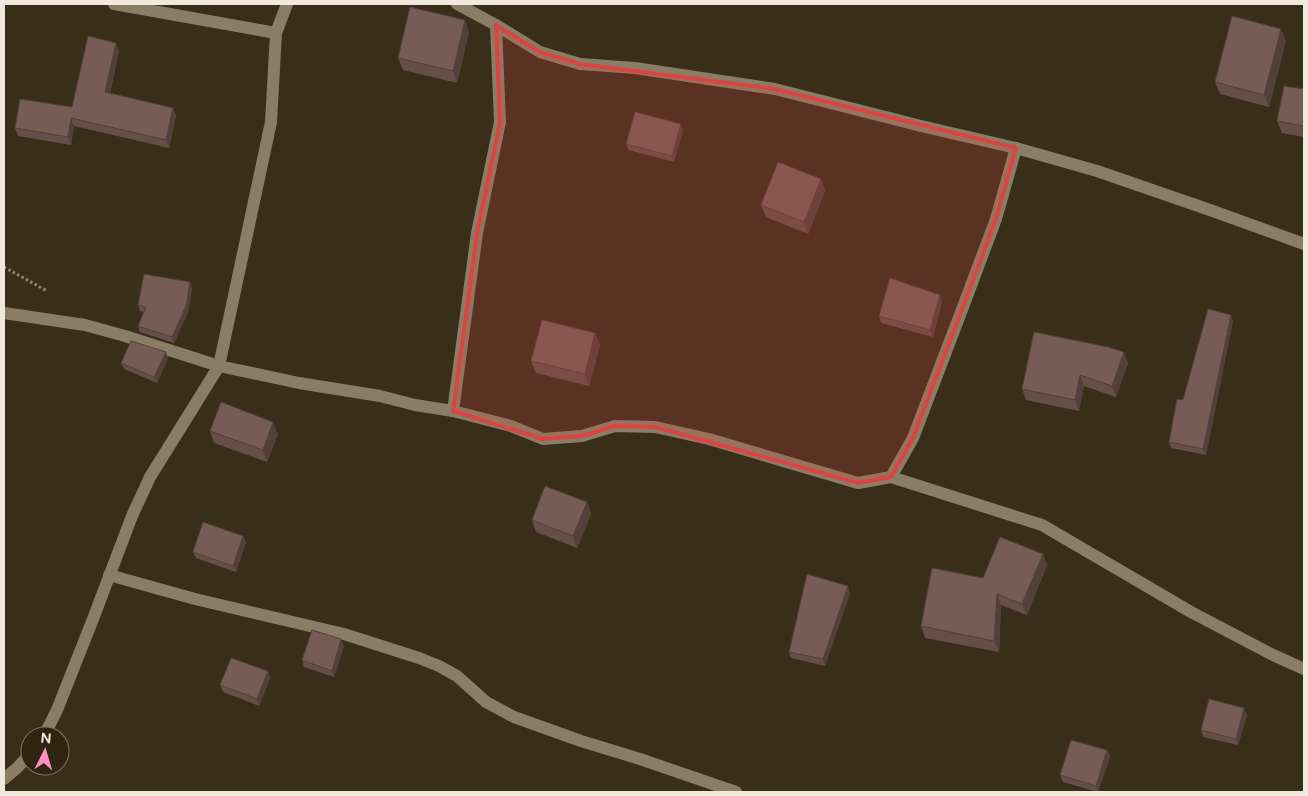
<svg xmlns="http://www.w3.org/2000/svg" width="1308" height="796" viewBox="0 0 1308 796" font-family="Figtree,sans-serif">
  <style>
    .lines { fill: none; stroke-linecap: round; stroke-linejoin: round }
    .path { stroke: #8e8573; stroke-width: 3; stroke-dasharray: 2.5 2.5; stroke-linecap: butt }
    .street { stroke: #897d66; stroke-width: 12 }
    .wall { fill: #654f48 }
    .shaded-wall { fill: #53403b }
    .building { fill: #765c54; stroke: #53403b }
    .marked { fill: #da4543; fill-opacity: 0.2; stroke: #da4543; stroke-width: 4; stroke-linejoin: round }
  </style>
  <rect width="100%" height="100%" fill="#392e19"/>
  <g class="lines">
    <polyline class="path" points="4,267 47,291"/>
    <g class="street">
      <polyline points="114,4 276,33"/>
      <polyline points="457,4 496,25 540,52 580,64 635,68 775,89 921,126 1016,148 1097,171 1210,210 1304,244"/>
      <polyline points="4,313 85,325 125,336 219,366 299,383 380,396 415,405 453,411 511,426 543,439 582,436 615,426 655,427 709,439 858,483 891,477 913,438 963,307 996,219 1016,148"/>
      <polyline points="453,411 477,233 500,122 496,25"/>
      <polyline points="891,477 1042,525 1191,612 1271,654 1304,669"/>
      <polyline points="109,575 195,599 344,634 419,658 439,666 457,676 486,702 514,717 581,741 640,759 736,792"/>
      <polyline points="44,736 57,710 93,619 132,516 150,477 219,366 271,122 276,33 287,4"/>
      <polyline points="4,779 17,768 30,754"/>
    </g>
  </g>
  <g class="wall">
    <polygon points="469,32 457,83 403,70 398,58"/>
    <polygon points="1286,41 1269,107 1220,94 1215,82"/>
    <polygon points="119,51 110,93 173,108 176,116 169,148 74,126 71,145 18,136 15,128 72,107"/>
    <polygon points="1304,89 1304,137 1282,133 1277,121"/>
    <polygon points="683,130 674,162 629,150 626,144"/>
    <polygon points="821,179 825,191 808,234 766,217 761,205"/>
    <polygon points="190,282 192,289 188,312 174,343 140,332 138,326 144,312 140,311 138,305"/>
    <polygon points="942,301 933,337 881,323 879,316"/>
    <polygon points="1233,321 1206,455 1171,448 1169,442"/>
    <polygon points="595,333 600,345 589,386 536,373 531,361"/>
    <polygon points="168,358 157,383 124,369 121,363"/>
    <polygon points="1128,363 1116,397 1084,386 1079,411 1026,400 1022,389"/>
    <polygon points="210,431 278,434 267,462 214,443"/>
    <polygon points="587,502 591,514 577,548 536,532 532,520"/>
    <polygon points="246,542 236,572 196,558 193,552"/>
    <polygon points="1047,565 1027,615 1001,605 999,652 925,638 921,626 983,578"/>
    <polygon points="850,593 825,666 791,658 789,652"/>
    <polygon points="344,646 334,677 304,667 302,660"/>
    <polygon points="268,671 270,678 259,706 223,692 220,685"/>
    <polygon points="1247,715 1238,745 1203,737 1201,730"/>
    <polygon points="1107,750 1110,757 1098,792 1063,782 1060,775"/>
  </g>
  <g class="shaded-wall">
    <polygon points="465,20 469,32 457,83 453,71"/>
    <polygon points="1281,29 1286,41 1269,107 1264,95"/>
    <polygon points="116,43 119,51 108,100 105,92"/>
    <polygon points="173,108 176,116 169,148 166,140"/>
    <polygon points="71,118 74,126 71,145 68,137"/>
    <polygon points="681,124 683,130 674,162 672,156"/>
    <polygon points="821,179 825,191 808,234 804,222"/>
    <polygon points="190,282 192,289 188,312 174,343 172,337"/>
    <polygon points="940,295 942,301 933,337 930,330"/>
    <polygon points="1231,315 1233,321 1206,455 1203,449"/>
    <polygon points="595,333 600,345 589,386 585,374"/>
    <polygon points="166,352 168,358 157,383 154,377"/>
    <polygon points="1124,352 1128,363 1116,397 1112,386"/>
    <polygon points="1080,375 1084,386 1079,411 1075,400"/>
    <polygon points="273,422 278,434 267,462 263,450"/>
    <polygon points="587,502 591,514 577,548 573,536"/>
    <polygon points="243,536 246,542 236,572 233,566"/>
    <polygon points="1043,554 1047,565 1027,615 1022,604"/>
    <polygon points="848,586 850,593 825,666 823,659"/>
    <polygon points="997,594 1001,605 999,652 994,641"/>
    <polygon points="341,639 344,646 334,677 332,671"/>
    <polygon points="268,671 270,678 259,706 257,699"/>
    <polygon points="1244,708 1247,715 1238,745 1236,739"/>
    <polygon points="1107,750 1110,757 1098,792 1096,786"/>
  </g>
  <g class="building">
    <polygon points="410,7 465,20 453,71 398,58"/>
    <polygon points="1232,16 1281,29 1264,95 1215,82"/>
    <polygon points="88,36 116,43 105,92 173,108 166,140 71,118 68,137 15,128 20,99 72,107"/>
    <polygon points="1284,86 1304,89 1304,126 1277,121"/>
    <polygon points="635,112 681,124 672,156 626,144"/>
    <polygon points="778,162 821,179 804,222 761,205"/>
    <polygon points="144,274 190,282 186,306 172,337 138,326 146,307 138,305"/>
    <polygon points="890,278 940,295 930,330 879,316"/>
    <polygon points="1208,309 1231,315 1203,449 1169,442 1177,399 1183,400"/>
    <polygon points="542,320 595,333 585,374 531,361"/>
    <polygon points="1034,332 1108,347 1124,352 1112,386 1080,375 1075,400 1022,389"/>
    <polygon points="131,341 166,352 154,377 121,363"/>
    <polygon points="221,402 273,422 263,450 210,431"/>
    <polygon points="545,486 587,502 573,536 532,520"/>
    <polygon points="203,522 243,536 233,566 193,552"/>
    <polygon points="1000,537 1043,554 1022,604 997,594 994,641 921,626 932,568 983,578"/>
    <polygon points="807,574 848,586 823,659 789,652"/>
    <polygon points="312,630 341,639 332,671 302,660"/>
    <polygon points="231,658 268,671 257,699 220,685"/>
    <polygon points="1209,699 1244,708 1236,739 1201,730"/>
    <polygon points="1071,740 1107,750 1096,786 1060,775"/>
  </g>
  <path class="marked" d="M 496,25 L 540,52 L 580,64 L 775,89 L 1016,148 L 996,219 L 963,307 L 913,438 L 891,477 L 858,483 L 655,427 L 615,426 L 582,436 L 543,439 L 453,411 L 477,233 L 500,122 Z"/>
  <rect width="1308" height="796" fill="none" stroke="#f0e9dc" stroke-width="10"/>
  <g transform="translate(45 751) rotate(5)"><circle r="24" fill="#2e2410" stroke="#7c7362"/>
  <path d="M0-4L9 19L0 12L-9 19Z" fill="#fb8fc4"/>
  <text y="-8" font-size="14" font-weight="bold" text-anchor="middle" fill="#f0e9dc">N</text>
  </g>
</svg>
